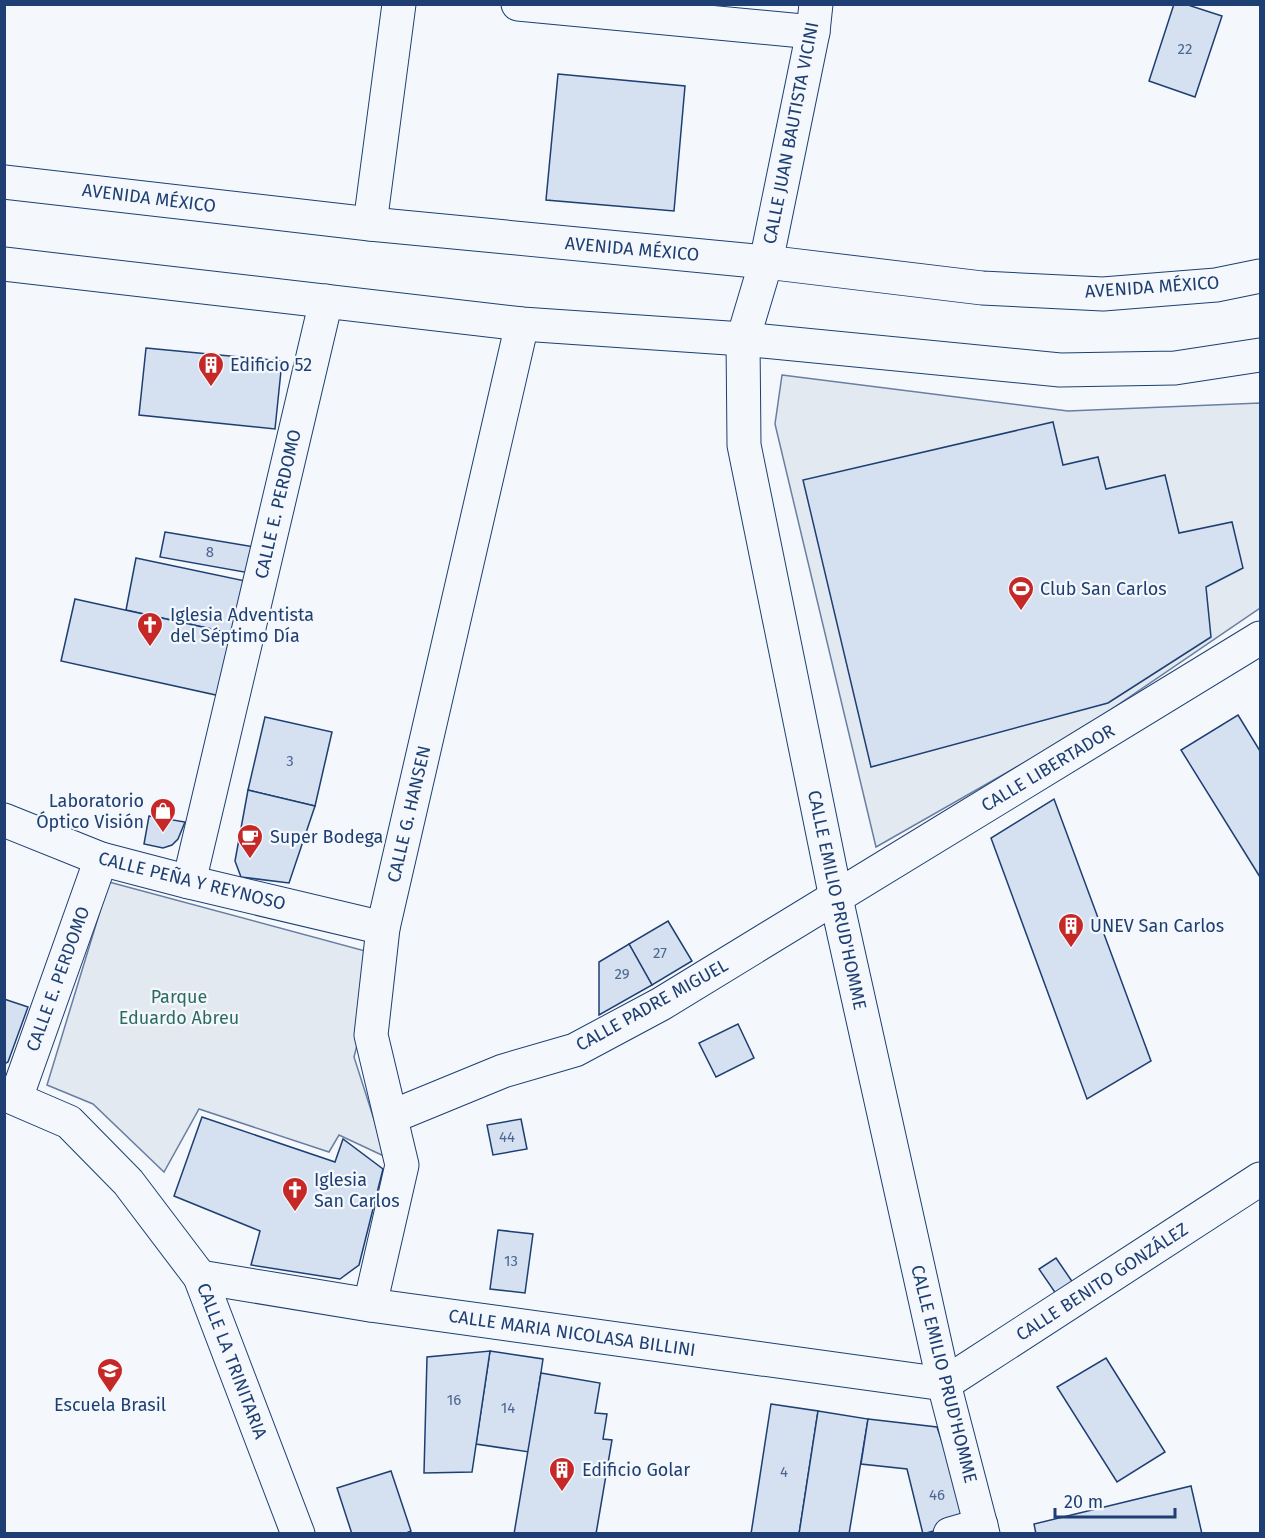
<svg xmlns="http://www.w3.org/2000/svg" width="1265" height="1538" viewBox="0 0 1265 1538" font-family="'Fira Sans',sans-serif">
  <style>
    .green { fill: #e3e9f0; stroke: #687fa3; stroke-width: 1.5 }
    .building { fill: #d5e0f0; stroke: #1d3f73; stroke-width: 1.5 }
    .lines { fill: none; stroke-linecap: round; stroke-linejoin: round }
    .minor-casing { stroke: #1d3f73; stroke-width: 35 }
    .major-casing { stroke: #1d3f73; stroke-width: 35 }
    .minor { stroke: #f4f7fb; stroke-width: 33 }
    .major { stroke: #f4f7fb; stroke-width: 33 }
    .labels { text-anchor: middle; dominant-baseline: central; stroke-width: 4.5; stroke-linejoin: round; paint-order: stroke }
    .number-label { font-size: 15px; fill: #4b6792 }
    .street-label { font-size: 18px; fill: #1d3f73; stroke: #f4f7fb }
    .poi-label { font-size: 18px; fill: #1d3f73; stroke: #f4f7fb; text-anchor: start }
    .park-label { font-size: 18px; fill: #2c6c60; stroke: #f4f7fb }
  </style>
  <rect width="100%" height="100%" fill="#f4f7fb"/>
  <g class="green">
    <polygon points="782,375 1068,411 1260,403 1260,608 1078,732 876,847 775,424"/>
    <polygon points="109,882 380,955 354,1057 386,1157 339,1135 329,1152 199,1109 164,1172 93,1104 47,1085"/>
  </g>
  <g class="building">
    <polygon points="1174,4 1185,4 1222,16 1195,97 1149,81"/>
    <polygon points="558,74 685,86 674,211 546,200"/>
    <polygon points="146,348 282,361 275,429 139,415"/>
    <polygon points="1053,422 1063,465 1098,457 1106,489 1165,475 1179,533 1232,522 1243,568 1206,587 1211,637 1108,703 871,767 803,480"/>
    <polygon points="165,532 260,548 255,574 160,557"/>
    <polygon points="136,558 250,582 239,635 126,610"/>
    <polygon points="75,599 239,635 225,697 61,661"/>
    <polygon points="1238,715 1260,751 1260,877 1181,750"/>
    <polygon points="265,717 332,732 315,806 248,790"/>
    <polygon points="248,790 315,806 289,883 241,877 235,861"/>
    <polygon points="1054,799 1151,1061 1087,1099 991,838"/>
    <polygon points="149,816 185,822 178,839 172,845 163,848 144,844"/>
    <polygon points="668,921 692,961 652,985 629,944"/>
    <polygon points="629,944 652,985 599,1015 599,962"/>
    <polygon points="4,999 28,1007 8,1062 4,1064"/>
    <polygon points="738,1024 754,1058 716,1077 699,1043"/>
    <polygon points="202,1117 335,1162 343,1139 383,1169 359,1265 340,1279 251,1265 260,1231 174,1196"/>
    <polygon points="521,1119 527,1149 493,1155 487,1125"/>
    <polygon points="498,1230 533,1234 525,1293 490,1289"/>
    <polygon points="1056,1258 1080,1293 1063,1304 1039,1269"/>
    <polygon points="490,1351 543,1359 529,1452 476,1444"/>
    <polygon points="490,1351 472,1472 424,1473 427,1357"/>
    <polygon points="1106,1358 1165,1452 1117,1482 1057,1387"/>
    <polygon points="541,1373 600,1383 595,1413 607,1414 603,1439 612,1440 596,1534 514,1534"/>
    <polygon points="771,1404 818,1411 799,1534 751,1534"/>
    <polygon points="818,1411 868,1419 849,1534 799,1534"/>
    <polygon points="868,1419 937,1427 969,1521 923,1534 907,1469 861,1464"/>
    <polygon points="391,1471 411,1531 404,1534 352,1534 337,1488"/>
    <polygon points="1191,1486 1202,1534 1036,1534 1034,1524"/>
  </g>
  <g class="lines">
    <defs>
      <g id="minor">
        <polyline points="518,4 813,32"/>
        <polyline points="370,224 399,4"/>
        <polyline points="766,262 813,32 816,4"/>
        <polyline points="4,820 101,859 189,882 383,928"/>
        <polyline points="189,882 326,301"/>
        <polyline points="4,1094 69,1122 128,1182 200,1277 298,1534"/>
        <polyline points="16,1098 101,859"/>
        <polyline points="391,1117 503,1071 575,1050 661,1004 1260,638"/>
        <polyline points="200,1277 370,1305 944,1384 1260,1179"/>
        <polyline points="370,1305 402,1165 371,1035 383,928 522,324"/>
        <polyline points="950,1534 981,1525"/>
      </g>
      <g id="major">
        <polyline points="4,182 370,224 766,262 982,288 1103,294 1216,285 1260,276"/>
        <polyline points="766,262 743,339 744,445 836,898 944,1384 983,1534"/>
        <polyline points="4,264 522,324 743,339 1060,370 1175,368 1260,355"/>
      </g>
    </defs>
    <use href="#minor" class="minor-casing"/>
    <use href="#major" class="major-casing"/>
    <use href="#minor" class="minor"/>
    <use href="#major" class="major"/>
  </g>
  <defs>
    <symbol id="building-pin" viewBox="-11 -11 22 30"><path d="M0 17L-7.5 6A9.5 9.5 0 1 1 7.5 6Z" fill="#c62828" stroke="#f4f7fb"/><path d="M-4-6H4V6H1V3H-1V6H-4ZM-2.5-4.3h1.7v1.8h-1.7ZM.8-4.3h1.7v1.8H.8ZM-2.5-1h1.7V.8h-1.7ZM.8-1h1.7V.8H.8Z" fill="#fff"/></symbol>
    <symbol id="stadium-pin" viewBox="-11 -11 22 30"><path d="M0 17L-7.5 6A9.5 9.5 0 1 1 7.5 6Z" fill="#c62828" stroke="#f4f7fb"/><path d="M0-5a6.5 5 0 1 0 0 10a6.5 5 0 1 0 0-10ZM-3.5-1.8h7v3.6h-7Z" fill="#fff"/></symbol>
    <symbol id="church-pin" viewBox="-11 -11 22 30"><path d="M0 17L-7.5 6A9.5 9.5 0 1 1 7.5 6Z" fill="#c62828" stroke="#f4f7fb"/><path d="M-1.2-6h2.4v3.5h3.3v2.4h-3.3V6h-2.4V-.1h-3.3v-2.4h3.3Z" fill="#fff"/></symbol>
    <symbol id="shop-pin" viewBox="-11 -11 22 30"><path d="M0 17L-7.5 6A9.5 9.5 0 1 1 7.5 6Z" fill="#c62828" stroke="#f4f7fb"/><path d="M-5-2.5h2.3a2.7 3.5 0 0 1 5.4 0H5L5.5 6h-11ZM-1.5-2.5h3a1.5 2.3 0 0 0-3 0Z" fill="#fff"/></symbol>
    <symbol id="cafe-pin" viewBox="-11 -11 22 30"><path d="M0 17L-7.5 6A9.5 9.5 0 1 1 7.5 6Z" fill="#c62828" stroke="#f4f7fb"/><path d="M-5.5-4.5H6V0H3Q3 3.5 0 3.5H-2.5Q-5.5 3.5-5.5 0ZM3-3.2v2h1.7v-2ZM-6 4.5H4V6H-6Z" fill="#fff"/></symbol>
    <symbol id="school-pin" viewBox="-11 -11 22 30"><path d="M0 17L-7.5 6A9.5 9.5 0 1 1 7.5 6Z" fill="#c62828" stroke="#f4f7fb"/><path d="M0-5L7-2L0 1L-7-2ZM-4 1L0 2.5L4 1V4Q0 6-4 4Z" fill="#fff"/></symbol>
  </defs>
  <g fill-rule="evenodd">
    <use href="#building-pin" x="196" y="350" width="30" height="40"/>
    <use href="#stadium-pin" x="1006" y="574" width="30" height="40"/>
    <use href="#church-pin" x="135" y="610" width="30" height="40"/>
    <use href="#shop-pin" x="148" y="796" width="30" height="40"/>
    <use href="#cafe-pin" x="235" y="822" width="30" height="40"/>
    <use href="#building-pin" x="1056" y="911" width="30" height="40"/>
    <use href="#church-pin" x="280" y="1175" width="30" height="40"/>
    <use href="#school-pin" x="95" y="1356" width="30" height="40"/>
    <use href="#building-pin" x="547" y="1455" width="30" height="40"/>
  </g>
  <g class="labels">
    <g class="number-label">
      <text x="1185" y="49">22</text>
      <text x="210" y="552">8</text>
      <text x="290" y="761">3</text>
      <text x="660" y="953">27</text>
      <text x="622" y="974">29</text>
      <text x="507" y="1137">44</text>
      <text x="511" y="1261">13</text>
      <text x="454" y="1400">16</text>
      <text x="508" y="1408">14</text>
      <text x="784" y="1472">4</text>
      <text x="937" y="1495">46</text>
    </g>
    <g class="street-label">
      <text transform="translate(791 133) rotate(-79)">CALLE JUAN BAUTISTA VICINI</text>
      <text transform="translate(149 198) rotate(7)">AVENIDA MÉXICO</text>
      <text transform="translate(632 249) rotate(5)">AVENIDA MÉXICO</text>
      <text transform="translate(1152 287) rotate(-4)">AVENIDA MÉXICO</text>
      <text transform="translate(278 504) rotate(-77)">CALLE E. PERDOMO</text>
      <text transform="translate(1048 768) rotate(-31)">CALLE LIBERTADOR</text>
      <text transform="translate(409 814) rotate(-77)">CALLE G. HANSEN</text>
      <text transform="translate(192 881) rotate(14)">CALLE PEÑA Y REYNOSO</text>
      <text transform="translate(837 900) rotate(78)">CALLE EMILIO PRUD'HOMME</text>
      <text transform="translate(58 979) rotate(-70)">CALLE E. PERDOMO</text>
      <text transform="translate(652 1005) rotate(-29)">CALLE PADRE MIGUEL</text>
      <text transform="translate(1102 1282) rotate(-33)">CALLE BENITO GONZÁLEZ</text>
      <text transform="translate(572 1333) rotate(8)">CALLE MARIA NICOLASA BILLINI</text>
      <text transform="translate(232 1361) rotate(69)">CALLE LA TRINITARIA</text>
      <text transform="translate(944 1374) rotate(76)">CALLE EMILIO PRUD'HOMME</text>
    </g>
    <g class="poi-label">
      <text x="230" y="365">Edificio 52</text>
      <text x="1040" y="589">Club San Carlos</text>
      <text x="170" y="615">Iglesia Adventista<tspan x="170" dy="21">del Séptimo Día</tspan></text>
      <text x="144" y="801" text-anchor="end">Laboratorio<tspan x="144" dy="21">Óptico Visión</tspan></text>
      <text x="270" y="837">Super Bodega</text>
      <text x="1090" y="926">UNEV San Carlos</text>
      <text x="314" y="1180">Iglesia<tspan x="314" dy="21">San Carlos</tspan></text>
      <text x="110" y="1405" text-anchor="middle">Escuela Brasil</text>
      <text x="582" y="1470">Edificio Golar</text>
    </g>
    <g class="park-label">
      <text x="179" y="997">Parque<tspan x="179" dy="21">Eduardo Abreu</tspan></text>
    </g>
  </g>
  <rect width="1265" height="1538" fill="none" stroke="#1d3f73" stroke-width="12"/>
  <path d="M1055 1508v9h120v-9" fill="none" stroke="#1d3f73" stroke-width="3"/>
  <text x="1064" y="1508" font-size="18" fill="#1d3f73" stroke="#f4f7fb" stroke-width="4.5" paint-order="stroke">20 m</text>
</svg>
